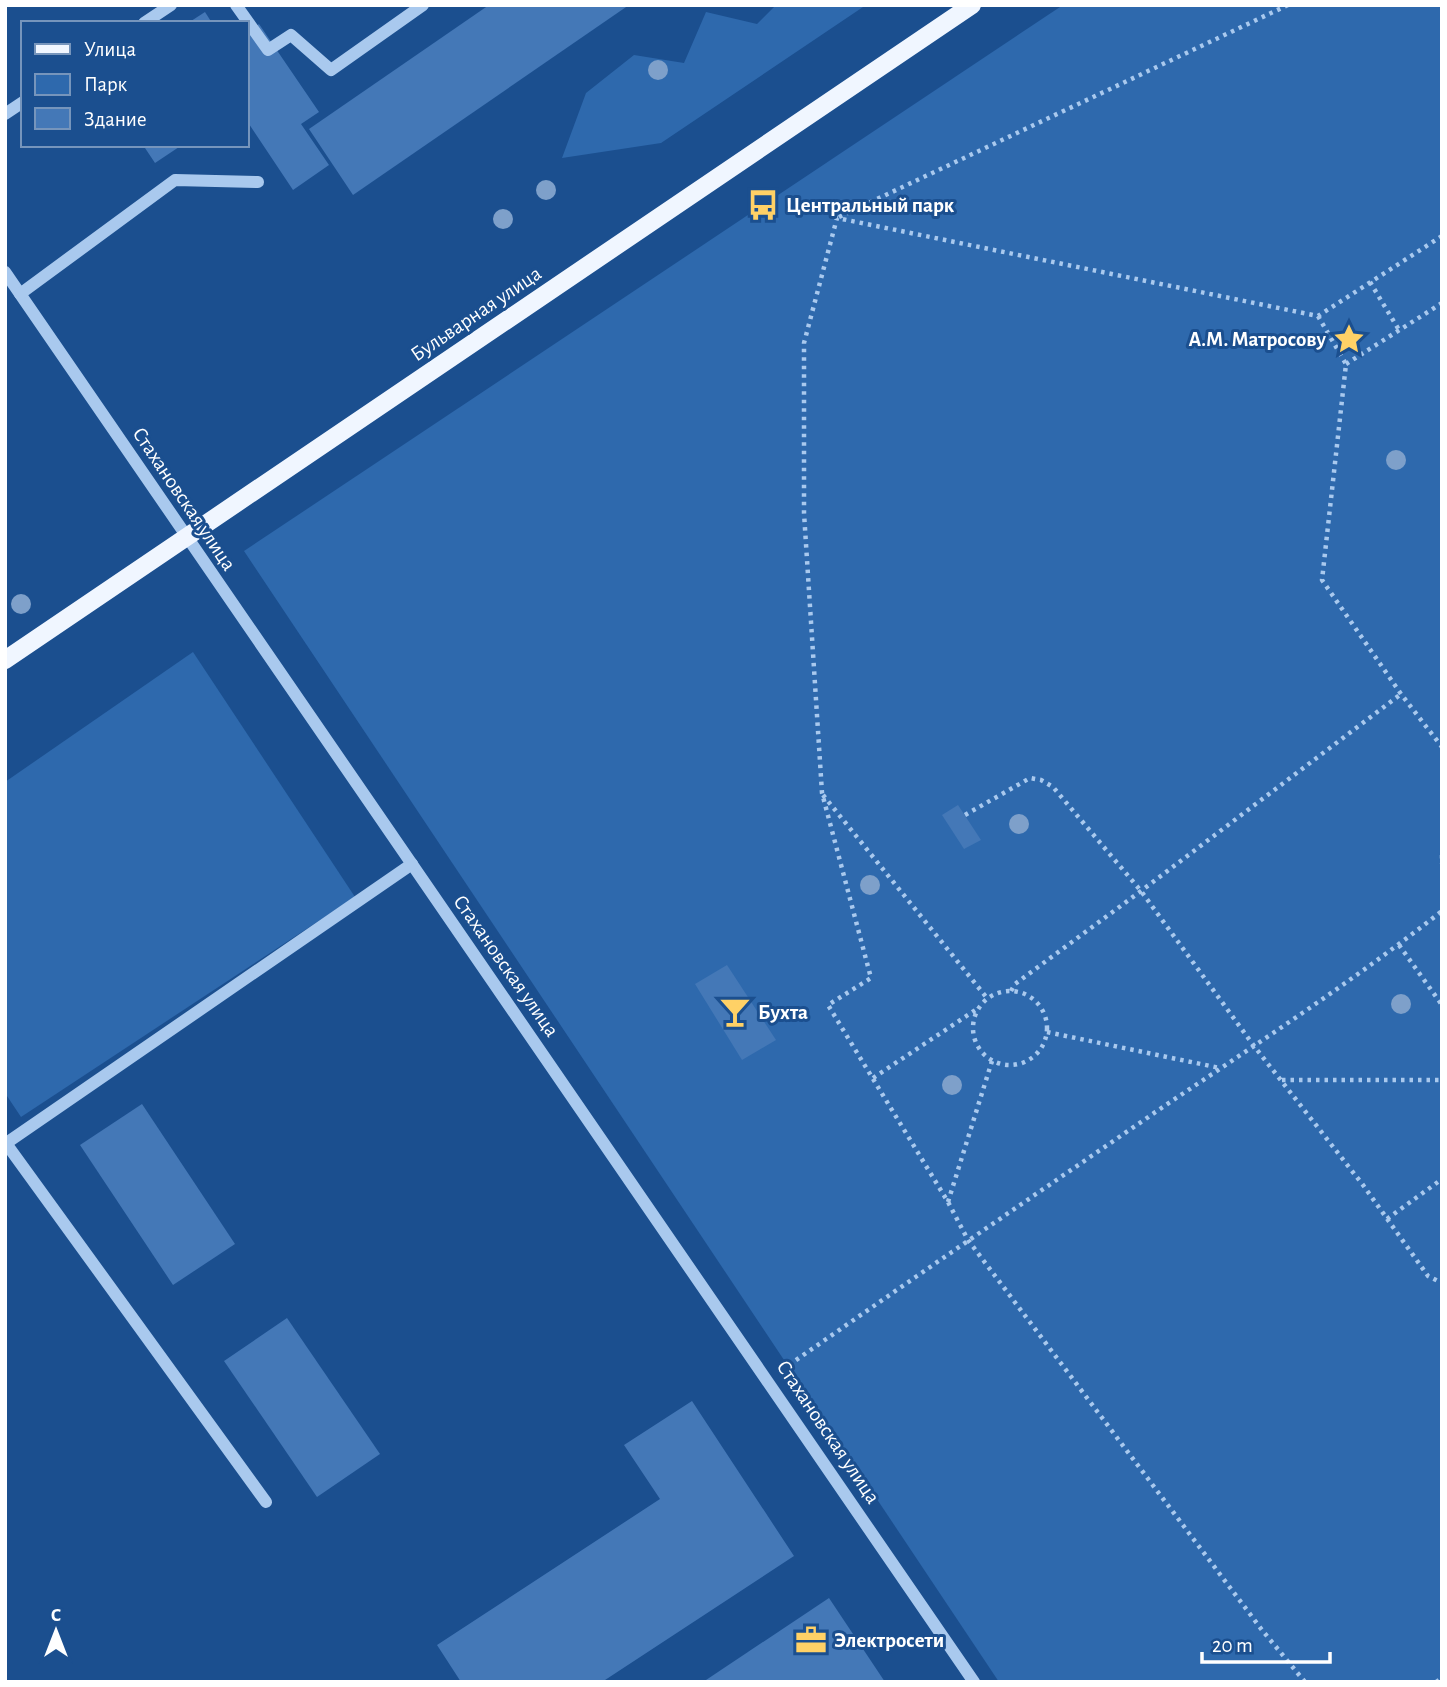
<svg xmlns="http://www.w3.org/2000/svg" width="1447" height="1687" viewBox="0 0 1447 1687" font-family="'Alegreya Sans',sans-serif">
  <style>
    .green { fill: #2e69ad }
    .building { fill: #4478b7 }
    .lines { fill: none; stroke-linecap: round; stroke-linejoin: round }
    .path { stroke: #a9c9ee; stroke-width: 4.5; stroke-dasharray: 3.5 5; stroke-linecap: butt }
    .minor { stroke: #a9c9ee; stroke-width: 12 }
    .major { stroke: #f0f6ff; stroke-width: 18 }
    .tree { fill: #7ea0ca }
    .labels { text-anchor: middle; dominant-baseline: central; stroke-width: 6; stroke-linejoin: round; paint-order: stroke }
    .poi-label { font-size: 21px; font-weight: bold; fill: #fff; stroke: #1b4f8f; text-anchor: start }
    .street-label { font-size: 21px; fill: #fff; stroke: #1b4f8f }
  </style>
  <rect width="100%" height="100%" fill="#1b4f8f"/>
  <g class="green">
    <polygon points="776,5 866,5 661,143 562,158 586,93 634,55 684,63 706,12 757,24"/>
    <polygon points="1063,5 1442,5 1442,1682 999,1682 244,551"/>
    <polygon points="193,652 355,897 21,1117 5,1093 5,782"/>
  </g>
  <g class="building">
    <polygon points="489,5 629,5 353,195 309,129"/>
    <polygon points="205,12 212,23 188,23"/>
    <polygon points="259,24 319,112 301,124 329,165 293,190 247,121 247,33"/>
    <polygon points="143,145 182,145 155,163"/>
    <polygon points="958,805 981,840 964,849 942,815"/>
    <polygon points="727,965 776,1040 742,1060 695,984"/>
    <polygon points="142,1104 235,1244 173,1285 80,1145"/>
    <polygon points="287,1318 380,1454 317,1497 224,1361"/>
    <polygon points="692,1401 794,1556 602,1682 461,1682 437,1645 660,1499 624,1445"/>
    <polygon points="829,1598 885,1682 703,1682"/>
  </g>
  <g class="lines">
    <g class="path">
      <polyline points="839,217 1288,5"/>
      <polyline points="1370,282 1399,330"/>
      <polyline points="1318,316 1346,364 1322,580 1401,694 1442,747"/>
      <polyline points="1346,364 1442,303"/>
      <polyline points="823,795 987,998"/>
      <polyline points="965,815 1030,778 1041,780 1053,787 1141,891 1254,1046 1363,1185 1428,1276 1442,1283"/>
      <polyline points="1442,855 1442,864"/>
      <polyline points="1399,945 1442,1005"/>
      <polyline points="1011,991 1015,984 1141,891 1401,694"/>
      <circle cx="1010" cy="1028" r="37"/>
      <polyline points="1047,1032 1220,1068"/>
      <polyline points="873,1078 977,1009"/>
      <polyline points="1282,1080 1442,1080"/>
      <polyline points="948,1202 992,1061"/>
      <polyline points="1387,1219 1442,1179"/>
      <path d="M 789,1365 C 912,1279 1036,1194 1160,1109 C 1255,1045 1352,982 1442,911"/>
      <polyline points="1305,1682 1262,1630 968,1240 948,1202 828,1005 871,978 822,793 804,513 804,343 837,218 1318,316 1442,236"/>
      <polyline points="1436,1682 1442,1678"/>
    </g>
    <g class="minor">
      <polyline points="236,5 268,50 291,35 331,70 423,5"/>
      <polyline points="144,23 171,5"/>
      <polyline points="5,114 23,102"/>
      <polyline points="5,272 974,1682"/>
      <polyline points="20,294 175,180 258,182"/>
      <polyline points="5,1142 266,1502"/>
      <polyline points="5,1144 412,864"/>
    </g>
    <polyline class="major" points="5,660 972,5"/>
  </g>
  <g class="tree">
    <circle cx="658" cy="70" r="10"/>
    <circle cx="546" cy="190" r="10"/>
    <circle cx="503" cy="219" r="10"/>
    <circle cx="1396" cy="460" r="10"/>
    <circle cx="21" cy="604" r="10"/>
    <circle cx="1019" cy="824" r="10"/>
    <circle cx="870" cy="885" r="10"/>
    <circle cx="1401" cy="1004" r="10"/>
    <circle cx="952" cy="1085" r="10"/>
  </g>
  <defs>
    <symbol id="bus-bare" viewBox="-9 -9 18 18"><path d="M-5-6H5V4H4V6H2V4H-2V6H-4V4H-5ZM-3.5-4V0h7V-4ZM-3.5 1.2v1.5H-2V1.2ZM2 1.2v1.5H3.5V1.2Z" fill="#ffd166" stroke="#1b4f8f" stroke-width="2.5" paint-order="stroke"/></symbol>
    <symbol id="sight-bare" viewBox="-9 -9 18 18"><path d="M0-6L1.8-2.2L6-1.7L2.9 1.2L3.7 5.4L0 3.3L-3.7 5.4L-2.9 1.2L-6-1.7L-1.8-2.2Z" fill="#ffd166" stroke="#1b4f8f" stroke-width="2.5" paint-order="stroke"/></symbol>
    <symbol id="bar-bare" viewBox="-9 -9 18 18"><path d="M-6-5H6L.8 .8V4.5H3.5V6h-7V4.5H-.8V.8Z" fill="#ffd166" stroke="#1b4f8f" stroke-width="2.5" paint-order="stroke"/></symbol>
    <symbol id="office-bare" viewBox="-9 -9 18 18"><path d="M-6-3h4V-5.5h4V-3h4V5H-6ZM-1-4.5V-3h2v-1.5ZM-6 0V1H6V0Z" fill="#ffd166" stroke="#1b4f8f" stroke-width="2.5" paint-order="stroke"/></symbol>
  </defs>
  <g fill-rule="evenodd">
    <use href="#bus-bare" x="741" y="183" width="44" height="44"/>
    <use href="#sight-bare" x="1327" y="317" width="44" height="44"/>
    <use href="#bar-bare" x="713" y="990" width="44" height="44"/>
    <use href="#office-bare" x="789" y="1618" width="44" height="44"/>
  </g>
  <g class="labels">
    <g class="poi-label">
      <text x="786" y="205">Центральный парк</text>
      <text x="1326" y="339" text-anchor="end">А.М. Матросову</text>
      <text x="758" y="1012">Бухта</text>
      <text x="834" y="1640">Электросети</text>
    </g>
    <g class="street-label">
      <text transform="translate(476 314) rotate(-34)">Бульварная улица</text>
      <text transform="translate(184 499) rotate(56)">Стахановская улица</text>
      <text transform="translate(506 966) rotate(55)">Стахановская улица</text>
      <text transform="translate(828 1432) rotate(56)">Стахановская улица</text>
    </g>
  </g>
  <rect width="1447" height="1687" fill="none" stroke="#ffffff" stroke-width="14"/>
  <rect x="21" y="21" width="228" height="126" fill="#1b4f8f" stroke="#7695bc" stroke-width="2"/>
  <rect x="35" y="44" width="35" height="10" fill="#f0f6ff" stroke="#7695bc" stroke-width="2"/>
  <text x="84" y="56" font-size="21" fill="#ffffff">Улица</text>
  <rect x="35" y="74" width="35" height="21" fill="#2e69ad" stroke="#7695bc" stroke-width="2"/>
  <text x="84" y="91" font-size="21" fill="#ffffff">Парк</text>
  <rect x="35" y="108" width="35" height="21" fill="#4478b7" stroke="#7695bc" stroke-width="2"/>
  <text x="84" y="126" font-size="21" fill="#ffffff">Здание</text>
  <g transform="translate(56 1631)" stroke="#1b4f8f" stroke-width="5" paint-order="stroke">
  <path d="M0-5L12 26L0 18L-12 26Z" fill="#ffffff"/>
  <text y="-10" font-size="19" font-weight="bold" text-anchor="middle" fill="#ffffff">С</text>
  </g>
  <path d="M1202 1652v10h128v-10" fill="none" stroke="#ffffff" stroke-width="3.5"/>
  <text x="1212" y="1652" font-size="21" fill="#ffffff" stroke="#1b4f8f" stroke-width="5" paint-order="stroke">20 m</text>
</svg>
